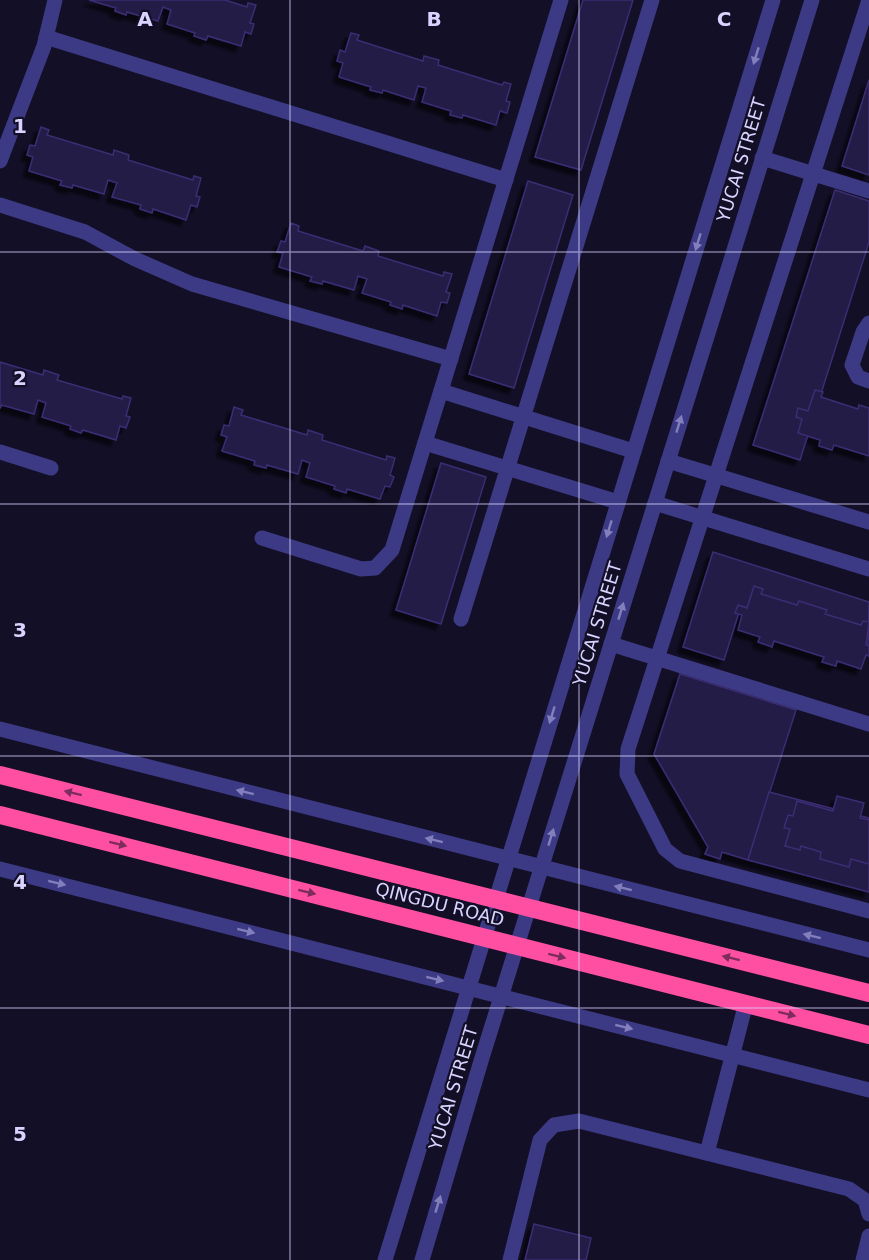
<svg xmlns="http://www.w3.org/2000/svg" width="869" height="1260" viewBox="0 0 869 1260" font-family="'DejaVu Sans',sans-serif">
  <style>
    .building { fill: #241b47; stroke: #3b2d73; stroke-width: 1.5; filter: url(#shadow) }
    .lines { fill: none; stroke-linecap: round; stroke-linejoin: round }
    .minor { stroke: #3d3a85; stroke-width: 15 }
    .highway { stroke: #ff4fa3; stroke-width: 18 }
    .oneway { fill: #837fbc }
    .oneway2 { fill: #7d2c5e }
    .grid { fill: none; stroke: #d9d4ff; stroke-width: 1.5; stroke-opacity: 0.55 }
    .labels { text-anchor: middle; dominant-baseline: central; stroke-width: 4.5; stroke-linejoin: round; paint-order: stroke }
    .street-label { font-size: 18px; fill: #d9d4ff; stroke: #130f26 }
    .grid-label { font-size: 20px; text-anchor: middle; font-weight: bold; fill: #d9d4ff; stroke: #130f26; stroke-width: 4.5; stroke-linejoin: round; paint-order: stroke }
  </style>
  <defs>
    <filter id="shadow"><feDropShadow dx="-5.5" dy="5.5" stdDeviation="1.5" flood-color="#0009"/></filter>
  </defs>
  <rect width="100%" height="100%" fill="#130f26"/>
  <g class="building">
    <polygon points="89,0 225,0 247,7 248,3 256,5 250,23 254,24 251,34 245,32 241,46 208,36 206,40 194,36 195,33 167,24 171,10 163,7 158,21 127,12 126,15 115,11 116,8"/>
    <polygon points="583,0 633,0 581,170 535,157"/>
    <polygon points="351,33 359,35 357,40 423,61 424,56 439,60 438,65 502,85 504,82 511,84 506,101 510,102 507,113 500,111 496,125 463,115 462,118 450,115 451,111 422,102 426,88 418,86 414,100 383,90 382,93 370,90 371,87 339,77 343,63 337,61 340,50 345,52"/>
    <polygon points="869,80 869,175 842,166"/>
    <polygon points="41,127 49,130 47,135 113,155 114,150 129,155 128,160 193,180 194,176 201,178 196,196 200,197 197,207 191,205 186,220 153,209 152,213 140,209 141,205 112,197 117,183 108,180 104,194 73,185 72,188 60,185 62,181 29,171 33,157 27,155 30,145 35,146"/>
    <polygon points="528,181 573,195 514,388 469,374"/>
    <polygon points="835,190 869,201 869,242 800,460 753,445"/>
    <polygon points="291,223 299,226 298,231 363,251 365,246 379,251 378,256 443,276 444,272 452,274 446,292 450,293 447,303 441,302 437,316 403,305 402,309 390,305 391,302 362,293 367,279 358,276 354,290 323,281 322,284 310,281 312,277 279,267 283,253 277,252 281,241 285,242"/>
    <polygon points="0,362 43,375 44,370 59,375 57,380 122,399 123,396 131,398 126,416 130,417 126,428 120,426 116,440 83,430 81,433 70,429 71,426 42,417 46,403 38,400 34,414 2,405 0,408"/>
    <polygon points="815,390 823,392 821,397 858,409 859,405 869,408 869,456 834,445 832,450 819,446 820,440 798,433 802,419 796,417 798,408 808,411"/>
    <polygon points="234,407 243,410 241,415 307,435 308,430 323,435 322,440 386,460 387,456 395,458 390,475 394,477 390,487 385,486 380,499 347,489 346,493 334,489 335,486 306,477 310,463 302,460 298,474 267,465 266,468 254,465 255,461 222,451 227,437 221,435 224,425 229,426"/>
    <polygon points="441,463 486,477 441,624 396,610"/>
    <polygon points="713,552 869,602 868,646 741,606 724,660 683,647"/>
    <polygon points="754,586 763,589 761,594 797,605 799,601 827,610 825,614 861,625 863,621 869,622 866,645 869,646 869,656 866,655 861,669 837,661 836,666 822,662 824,657 774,641 772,647 758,642 760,637 738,630 742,615 735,613 738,605 747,608"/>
    <polygon points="680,674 796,710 748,860 722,852 720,859 705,854 708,847 654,754"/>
    <polygon points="769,792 869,818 869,892 748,860"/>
    <polygon points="837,796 864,803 860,818 869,820 869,864 851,859 849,867 820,859 821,852 801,846 800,850 785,846 790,829 784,828 788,815 793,816 797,801 833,811"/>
    <polygon points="534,1224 591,1238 586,1260 525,1260"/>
  </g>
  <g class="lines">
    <g class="minor">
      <polyline points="869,0 628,749 627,774 665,849 680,861 869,911"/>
      <polyline points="46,37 506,180"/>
      <polyline points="762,158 869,191"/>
      <polyline points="0,161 44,46 55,0"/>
      <polyline points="0,205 85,232 135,259 192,284 451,359"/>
      <polyline points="869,323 863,332 852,365 858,377 869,381"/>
      <polyline points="441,391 633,451"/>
      <polyline points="425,443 618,502"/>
      <polyline points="0,452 51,468"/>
      <polyline points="668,461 869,522"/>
      <polyline points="655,503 869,569"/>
      <polyline points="262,538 361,569 375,568 392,550 561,0"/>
      <polyline points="461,619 652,0"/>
      <polyline points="611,644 869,724"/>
      <polyline points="0,729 869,950"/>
      <polyline points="0,869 869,1090"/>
      <polyline points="707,1153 746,1003"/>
      <polyline points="385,1260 773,0"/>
      <polyline points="422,1260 481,1061 812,0"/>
      <polyline points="510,1260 540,1140 554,1125 579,1121 849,1189 865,1200 869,1214"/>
      <polyline points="863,1260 869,1236"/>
    </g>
    <g class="highway">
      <polyline points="0,775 869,993"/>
      <polyline points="0,815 869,1035"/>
    </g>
  </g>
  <defs><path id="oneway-solid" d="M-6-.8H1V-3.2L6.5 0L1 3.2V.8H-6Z" transform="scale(1.5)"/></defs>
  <g class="oneway">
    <use href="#oneway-solid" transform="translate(756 56) rotate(107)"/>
    <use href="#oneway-solid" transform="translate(698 242) rotate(107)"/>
    <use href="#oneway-solid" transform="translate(679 424) rotate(-73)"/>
    <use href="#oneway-solid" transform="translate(609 529) rotate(107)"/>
    <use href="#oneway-solid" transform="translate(621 611) rotate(-73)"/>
    <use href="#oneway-solid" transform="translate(552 715) rotate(107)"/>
    <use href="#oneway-solid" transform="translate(245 792) rotate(-166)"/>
    <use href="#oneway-solid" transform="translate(551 837) rotate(-73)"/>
    <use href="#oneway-solid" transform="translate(434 840) rotate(-166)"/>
    <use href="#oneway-solid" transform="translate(57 883) rotate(14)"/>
    <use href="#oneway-solid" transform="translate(623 888) rotate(-166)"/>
    <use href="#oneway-solid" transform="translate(246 931) rotate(14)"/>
    <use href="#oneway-solid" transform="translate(812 936) rotate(-166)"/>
    <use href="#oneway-solid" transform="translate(435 979) rotate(14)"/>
    <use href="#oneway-solid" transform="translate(624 1027) rotate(14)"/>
    <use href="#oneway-solid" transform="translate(438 1204) rotate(-73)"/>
  </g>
  <g class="oneway2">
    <use href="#oneway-solid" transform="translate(73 793) rotate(-166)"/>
    <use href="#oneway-solid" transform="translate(118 844) rotate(14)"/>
    <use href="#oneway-solid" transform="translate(307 892) rotate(14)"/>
    <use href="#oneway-solid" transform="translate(557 956) rotate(14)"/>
    <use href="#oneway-solid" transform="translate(731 958) rotate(-166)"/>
    <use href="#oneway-solid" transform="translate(787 1014) rotate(14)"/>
  </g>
  <path class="grid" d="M 290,0 L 290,1260M 579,0 L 579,1260M 0,252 L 869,252M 0,504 L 869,504M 0,756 L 869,756M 0,1008 L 869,1008"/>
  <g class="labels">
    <g class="street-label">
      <text transform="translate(741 160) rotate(-73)">YUCAI STREET</text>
      <text transform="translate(597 624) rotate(-73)">YUCAI STREET</text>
      <text transform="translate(440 904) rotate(14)">QINGDU ROAD</text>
      <text transform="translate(453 1088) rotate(-73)">YUCAI STREET</text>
    </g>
  </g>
  <g class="grid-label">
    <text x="145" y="26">A</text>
    <text x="434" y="26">B</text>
    <text x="724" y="26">C</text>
    <text x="20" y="133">1</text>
    <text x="20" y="385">2</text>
    <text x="20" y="637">3</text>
    <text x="20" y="889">4</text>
    <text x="20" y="1141">5</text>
  </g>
</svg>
